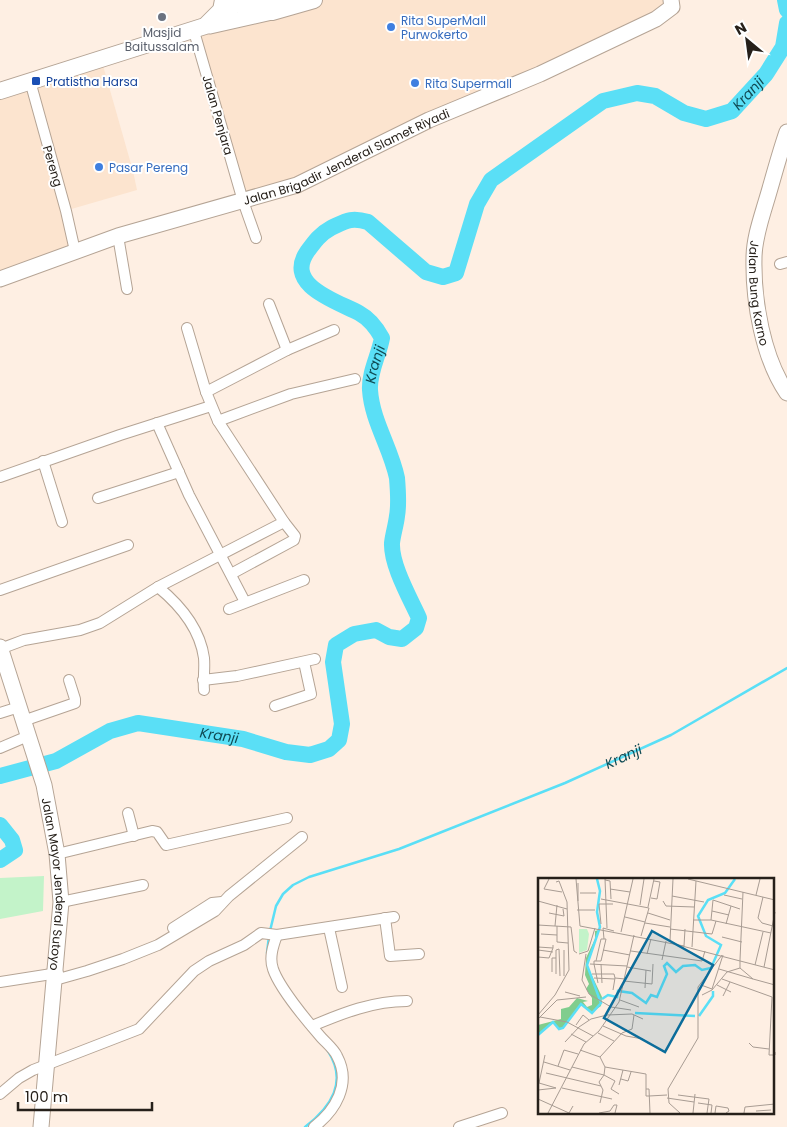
<svg xmlns="http://www.w3.org/2000/svg" width="787" height="1127" viewBox="0 0 787 1127" font-family="Poppins,sans-serif">
  <style>
    .built { fill: #fce4cf }
    .green { fill: #c3f3c9 }
    .lines { fill: none; stroke-linecap: round; stroke-linejoin: round }
    .stream { stroke: #5adff6; stroke-width: 2.5 }
    .river { stroke: #5adff6; stroke-width: 16 }
    .street-casing { stroke: #b5a495; stroke-width: 12 }
    .secondary-casing { stroke: #b5a495; stroke-width: 17 }
    .primary-casing { stroke: #b5a495; stroke-width: 18 }
    .street { stroke: #fff; stroke-width: 10 }
    .secondary { stroke: #fff; stroke-width: 15 }
    .primary { stroke: #fff; stroke-width: 16 }
    .worship-dot { fill: #6b7280; stroke: #fff; stroke-width: 2 }
    .shop-dot { fill: #3f7fe0; stroke: #fff; stroke-width: 2 }
    .transit-dot { fill: #1a4fb4; stroke: #fff; stroke-width: 2 }
    .labels { text-anchor: middle; dominant-baseline: central; stroke-width: 4; stroke-linejoin: round; paint-order: stroke }
    .shop-label { font-size: 12px; fill: #366cbe; stroke: #fff; text-anchor: start }
    .worship-label { font-size: 12px; fill: #5b616d; stroke: #fff }
    .transit-label { font-size: 12px; fill: #164399; stroke: #fff; text-anchor: start }
    .street-label { font-size: 12px; fill: #26201a; stroke: #fff }
    .water-label { font-size: 14px; font-style: italic; fill: #104b54; stroke: #fff }
    .inset-river { fill: none; stroke: #5adff6; stroke-width: 2.5 }
    .inset-road { fill: none; stroke: #a89c93; stroke-width: 1 }
    .view { fill: #0c6d9b; fill-opacity: 0.15; stroke: #0c6d9b; stroke-width: 2.5 }
    .inset-edge { fill: none; stroke: #26201a; stroke-width: 2.5 }
  </style>
  <rect width="100%" height="100%" fill="#feefe3"/>
  <g class="built">
    <polygon points="282,0 671,0 656,19 247,199 193,28"/>
    <polygon points="102,62 133,171 137,190 68,210 79,249 0,277 0,91"/>
  </g>
  <polygon class="green" points="44,876 43,911 0,919 0,878"/>
  <g class="lines">
    <g class="stream">
      <path id="s1" d="M 270,931 L 276,906 L 283,894 L 293,885 L 309,877 L 399,849 L 565,783 L 671,735 L 787,668"/>
      <polyline points="267,953 269,936"/>
      <path d="M 305,1127 C 331,1107 348,1082 328,1051"/>
    </g>
    <g class="river">
      <polyline points="785,0 787,10"/>
      <path id="s2" d="M 0,776 L 56,761 L 110,731 L 138,723 L 243,739 L 286,752 L 310,755 L 329,749 L 339,740 L 342,724 L 333,662 L 336,645 L 354,634 L 376,630 L 389,637 L 402,639 L 416,628 L 419,618 C 410,598 391,565 392,543 C 393,534 396,525 397,516 C 399,505 398,490 397,478 C 391,448 372,421 370,390 C 369,372 379,355 382,338 C 376,327 370,319 359,313 C 339,302 284,286 307,252 C 315,241 320,234 331,228 C 346,221 351,217 368,222 L 426,272 L 443,277 L 456,273 L 477,204 L 491,180 L 603,101 L 637,93 L 655,96 L 684,113 L 706,119 L 732,111 L 766,74 L 783,47 L 787,23"/>
      <polyline points="0,825 12,840 15,850 0,860"/>
    </g>
    <defs>
      <g id="street">
        <polyline points="193,28 243,201 256,238"/>
        <polyline points="30,81 66,211 75,251"/>
        <polyline points="118,236 127,289"/>
        <polyline points="780,264 787,262"/>
        <polyline points="269,304 287,350"/>
        <polyline points="206,392 287,350 334,330"/>
        <polyline points="218,421 291,394 355,379"/>
        <polyline points="157,423 189,495 245,602"/>
        <polyline points="43,461 62,522"/>
        <polyline points="0,477 120,435 211,406"/>
        <polyline points="98,498 179,472"/>
        <polyline points="231,574 294,540 295,536 284,522"/>
        <path d="M 158,587 C 180,605 200,629 204,658 C 205,669 203,679 204,690"/>
        <polyline points="0,590 128,545"/>
        <polyline points="229,609 304,580"/>
        <polyline points="0,649 24,640 80,630 100,623 158,587 284,522 218,421 206,392 187,328"/>
        <polyline points="203,680 237,676 315,659"/>
        <polyline points="275,706 311,694 304,662"/>
        <polyline points="0,713 19,707"/>
        <polyline points="23,721 75,703 75,699 69,680"/>
        <polyline points="0,748 28,736"/>
        <polyline points="128,813 134,836"/>
        <polyline points="57,854 152,831 157,832 166,845 287,818"/>
        <polyline points="61,902 143,885"/>
        <polyline points="385,918 390,956 419,954"/>
        <polyline points="173,928 212,903 222,902"/>
        <polyline points="329,928 342,987"/>
        <path d="M 277,935 C 273,946 269,958 273,969 C 279,987 307,1021 320,1036 C 325,1042 334,1049 337,1056 C 352,1084 335,1111 314,1127"/>
        <polyline points="55,980 87,971 123,959 158,945 215,911 229,896 302,837"/>
        <polyline points="0,982 58,973"/>
        <path d="M 312,1026 C 343,1013 373,1001 407,1001"/>
        <polyline points="0,1094 19,1078 33,1070 139,1029 194,971 209,961 244,945 261,933 277,935 394,917"/>
        <polyline points="459,1127 502,1113"/>
      </g>
      <g id="secondary">
        <polyline points="210,26 272,12"/>
        <path id="s3" d="M 787,132 C 779,155 773,179 766,202 C 761,219 754,239 754,258 C 753,301 763,358 787,393"/>
        <path id="s4" d="M 0,279 L 118,236 L 297,185 L 429,120 L 540,74 L 656,19 L 672,7 L 671,0"/>
        <path id="s5" d="M 0,647 L 44,785 L 57,854 L 61,902 L 41,1127"/>
      </g>
      <g id="primary">
        <polyline points="272,12 314,0"/>
        <path d="M 219,20 L 226,15 L 234,4 C 251,6 265,5 281,0"/>
        <polyline points="0,91 205,26 221,10 223,0"/>
      </g>
    </defs>
    <use href="#street" class="street-casing"/>
    <use href="#secondary" class="secondary-casing"/>
    <use href="#primary" class="primary-casing"/>
    <use href="#street" class="street"/>
    <use href="#secondary" class="secondary"/>
    <use href="#primary" class="primary"/>
  </g>
  <circle class="worship-dot" cx="162" cy="17" r="5"/>
  <g class="shop-dot">
    <circle cx="391" cy="27" r="5"/>
    <circle cx="415" cy="83" r="5"/>
    <circle cx="99" cy="167" r="5"/>
  </g>
  <rect class="transit-dot" x="31" y="76" width="10" height="10" rx="2.5"/>
  <g class="labels">
    <g class="shop-label">
      <text x="401" y="20">Rita SuperMall<tspan x="401" dy="14">Purwokerto</tspan></text>
      <text x="425" y="83">Rita Supermall</text>
      <text x="109" y="167">Pasar Pereng</text>
    </g>
    <g class="worship-label">
      <text x="162" y="32">Masjid<tspan x="162" dy="14">Baitussalam</tspan></text>
    </g>
    <g class="transit-label">
      <text x="46" y="81">Pratistha Harsa</text>
    </g>
    <g class="street-label">
      <text transform="translate(218 115) rotate(74)">Jalan Penjara</text>
      <text stroke="none"><textPath href="#s4" startOffset="368">Jalan Brigadir Jenderal Slamet Riyadi</textPath></text>
      <text transform="translate(53 166) rotate(74)">Pereng</text>
      <text stroke="none"><textPath href="#s3" startOffset="166">Jalan Bung Karno</textPath></text>
      <text stroke="none"><textPath href="#s5" startOffset="245">Jalan Mayor Jenderal Sutoyo</textPath></text>
    </g>
    <g class="water-label">
      <text stroke="none"><textPath href="#s2" startOffset="1552">Kranji</textPath></text>
      <text stroke="none"><textPath href="#s2" startOffset="818">Kranji</textPath></text>
      <text stroke="none"><textPath href="#s2" startOffset="231">Kranji</textPath></text>
      <text stroke="none"><textPath href="#s1" startOffset="408">Kranji</textPath></text>
    </g>
  </g>
  <g transform="translate(538 878)">
    <rect width="236" height="236" fill="#feefe3"/>
    <path d="M 41,51 L 49,51 L 51,56 L 49,72 L 41,75 Z" fill="#c3f3c9"/>
    <path d="M 61,52 L 49,87 L 64,119 L 63,128 L 53,135 L 43,126 L 25,150 L 21,151 L 15,144 L 0,157 L 0,147 L 23,141 L 23,131 L 31,129 L 39,120 L 50,123 L 45,124 L 49,129 L 54,127 L 54,120 L 48,111 L 51,106 L 47,97 L 48,80 L 57,61 L 57,53 Z" fill="#80cd8d"/>
    <path class="inset-river" d="M 64,121 L 70,117 L 79,119 L 80,113 L 94,115 L 108,125 L 113,117 L 119,119 L 129,96 L 126,88 L 129,85 L 138,94 L 145,88 L 157,87 L 164,92 L 173,90 L 183,67 L 168,58 L 160,38 L 170,22 L 187,15 L 197,1M 97,135 L 157,138M 161,138 L 175,118 L 175,113M 0,157 L 15,144 L 21,151 L 25,150 L 43,126 L 54,135 L 63,125 L 49,87 L 62,49 L 59,34 L 62,13 L 59,1"/>
    <path class="inset-road" d="M 11,1 L 6,11 L 24,14M 38,1 L 42,48 L 146,68M 67,1 L 69,50M 150,1 L 237,22M 67,2 L 72,3 L 73,21M 40,5 L 40,23M 72,11 L 92,14M 0,12 L 0,44M 42,15 L 58,15M 186,17 L 204,21M 218,17 L 222,1M 134,18 L 166,24M 225,19 L 220,40 L 224,45 L 235,48M 113,20 L 119,21 L 122,4 L 116,3M 63,21 L 111,30 L 103,58M 0,23 L 29,31M 125,23 L 128,28 L 156,29M 102,27 L 106,1M 110,29 L 116,1M 39,32 L 57,32M 174,33 L 191,37M 11,35 L 26,38 L 25,31M 110,35 L 132,42M 87,39 L 107,44M 155,42 L 173,42 L 233,55M 173,42 L 175,22 L 202,31M 107,45 L 132,49M 63,46 L 61,26 L 75,26M 188,46 L 193,28M 0,47 L 33,49 L 36,73 L 39,75M 17,48 L 19,27M 19,48 L 19,64 L 30,65M 132,51 L 174,56 L 178,43M 83,54 L 95,1M 3,56 L 19,57M 184,59 L 204,64M 66,61 L 65,50 L 76,53M 132,63 L 135,1M 144,68 L 237,92M 146,68 L 147,51M 0,69 L 15,70 L 15,67M 154,69 L 158,3M 0,72 L 15,74M 26,72 L 26,98M 65,72 L 92,77M 93,73 L 164,83 L 167,73M 41,76 L 50,73 L 57,50M 48,76 L 44,102 L 51,116 L 73,129 L 93,132M 109,76 L 113,61M 0,79 L 11,80 L 15,70M 124,82 L 128,63M 202,82 L 205,14M 202,82 L 202,90 L 215,101 L 237,107M 52,86 L 89,88M 56,86 L 56,83 L 63,83 L 68,61 L 63,61 L 58,83M 56,86 L 60,105M 63,86 L 64,105M 217,87 L 225,54M 89,89 L 113,93M 226,89 L 237,34M 181,91 L 215,101M 14,94 L 14,80 L 18,80M 18,96 L 18,72 L 21,71 L 22,98M 54,96 L 76,96 L 77,100M 56,100 L 77,101M 184,101 L 234,119 L 231,177 L 237,177 L 237,174M 86,103 L 114,106 L 115,86M 163,107 L 174,111 L 185,77M 179,107 L 193,114M 107,110 L 108,92M 75,112 L 77,100 L 87,101M 27,114 L 42,118M 164,117 L 174,112 L 189,94 L 202,90M 185,118 L 192,104M 82,122 L 101,129M 0,137 L 17,117 L 31,92 L 29,24 L 21,3 L 18,4M 2,139 L 29,144 L 55,158M 0,141 L 19,122 L 48,119M 38,147 L 45,137 L 51,142M 65,148 L 88,158 L 105,161M 41,149 L 53,141 L 69,137 L 94,136 L 105,141M 60,155 L 76,163M 33,156 L 48,164M 27,164 L 41,149M 211,165 L 215,169 L 231,171M 42,172 L 62,179 L 67,189 L 108,196 L 108,218 L 111,218M 7,177 L 1,205 L 18,210M 62,179 L 84,155 L 94,151 L 96,137M 6,184 L 32,192M 20,188 L 26,172 L 40,176M 34,189 L 66,197 L 67,189M 8,195 L 63,208M 83,201 L 90,203 L 93,194M 81,207 L 85,192M 24,210 L 74,221M 108,211 L 111,211 L 112,235M 0,212 L 18,210M 140,217 L 171,221 L 169,235M 111,218 L 129,217M 129,220 L 156,224M 0,221 L 31,235 L 35,228M 62,225 L 65,212 L 61,204 L 66,197 L 77,203 L 73,211 L 81,216M 160,225 L 174,227 L 173,235M 218,233 L 233,232M 10,235 L 46,166 L 61,153 L 81,124 L 96,57M 61,235 L 72,233 L 76,227 L 79,227 L 77,235M 142,235 L 131,225 L 130,211 L 160,160 L 160,109 L 184,77M 155,235 L 157,216M 177,235 L 178,228 L 190,230 L 191,233 L 188,235M 206,235 L 207,229 L 237,226"/>
    <path class="view" d="M 114,53 L 175,87 L 127,174 L 66,140 Z"/>
    <rect width="236" height="236" class="inset-edge"/>
  </g>
  <g transform="translate(747 40) rotate(331)" stroke="#ffffff" stroke-width="4" paint-order="stroke">
  <path d="M0-4L9 19L0 12L-9 19Z" fill="#26201a"/>
  <text y="-8" font-size="14" font-weight="bold" text-anchor="middle" fill="#26201a">N</text>
  </g>
  <path d="M18 1102v8h134v-8" fill="none" stroke="#26201a" stroke-width="2.5"/>
  <text x="25" y="1102" font-size="15" fill="#26201a" stroke="#ffffff" stroke-width="4" paint-order="stroke">100 m</text>
</svg>
